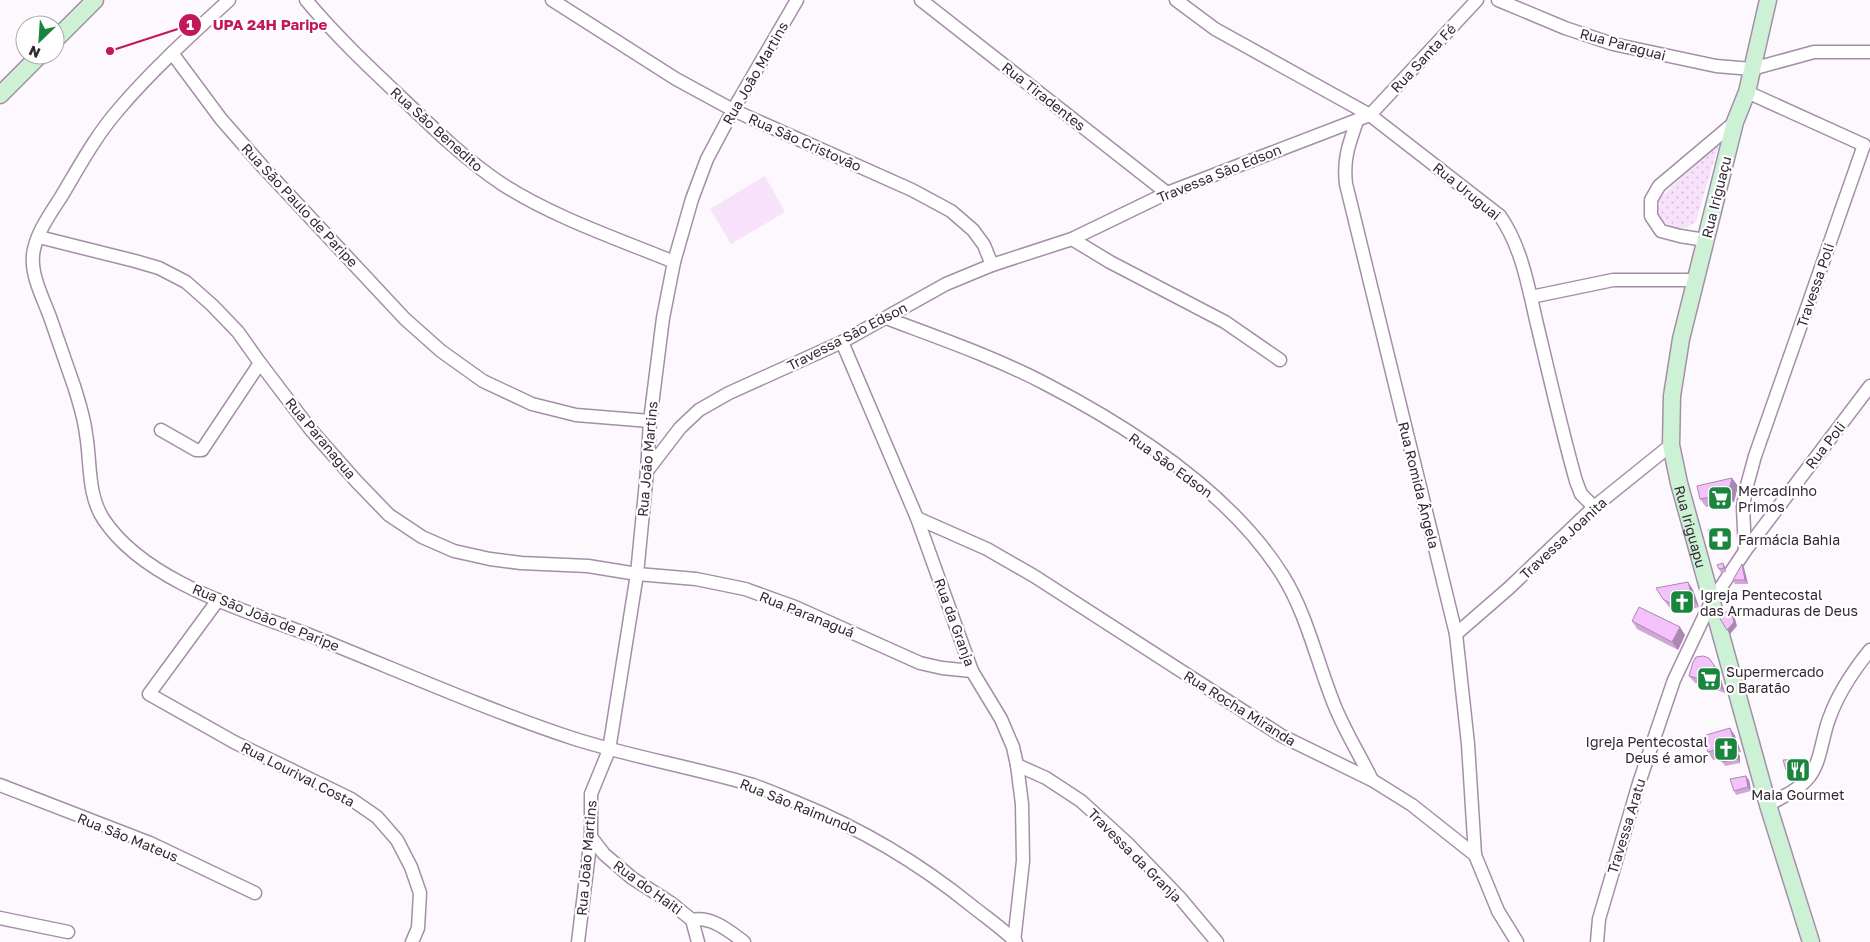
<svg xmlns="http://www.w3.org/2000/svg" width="1870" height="942" viewBox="0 0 1870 942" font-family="'Golos Text',sans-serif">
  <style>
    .park { fill: url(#park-dots) }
    .garden { fill: #f8e1fb }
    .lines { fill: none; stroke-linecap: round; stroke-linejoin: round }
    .street-casing { stroke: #a58ea9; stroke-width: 15 }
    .secondary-casing { stroke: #a58ea9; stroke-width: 19 }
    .street { stroke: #fff; stroke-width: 12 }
    .secondary { stroke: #ccf1d5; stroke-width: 16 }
    .wall { fill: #d1a7d7 }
    .shaded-wall { fill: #aa88af }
    .building { fill: #f3c2fa; stroke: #aa88af }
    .labels { text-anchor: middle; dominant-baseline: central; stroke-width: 4.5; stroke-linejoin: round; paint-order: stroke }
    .street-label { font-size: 14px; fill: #322833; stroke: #fff }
    .poi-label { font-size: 14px; fill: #322833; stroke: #fff; text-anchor: start }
    .leader { fill: none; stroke: #c2185b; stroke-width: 2 }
    .callout-dot { fill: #c2185b; stroke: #fff; stroke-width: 2 }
    .mark-label { font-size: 15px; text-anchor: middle; font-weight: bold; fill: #fff }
    .callout-label { font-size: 15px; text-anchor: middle; font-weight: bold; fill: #c2185b; stroke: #fff; stroke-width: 4.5; stroke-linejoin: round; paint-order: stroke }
  </style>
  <defs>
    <pattern id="park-dots" width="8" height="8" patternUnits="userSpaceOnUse" patternTransform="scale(1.25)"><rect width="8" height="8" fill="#f8e1fb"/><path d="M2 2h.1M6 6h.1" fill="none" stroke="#d5c1d8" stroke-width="1.8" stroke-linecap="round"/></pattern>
  </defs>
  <rect width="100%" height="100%" fill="#fdf8fe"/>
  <path class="park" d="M 1716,145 L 1718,147 L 1696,221 C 1682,234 1669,229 1658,216 L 1659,199 Z"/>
  <polygon class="garden" points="765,176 785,212 731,244 710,209"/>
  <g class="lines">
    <defs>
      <g id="street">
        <path d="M 229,0 C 191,35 152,70 119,109 C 96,135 79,167 61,197 C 50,214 35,235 33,255 C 31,276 43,298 50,317 C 58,340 66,363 74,386 C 79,402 84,417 86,434 C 91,462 87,495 104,520 C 145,581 241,609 307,634 C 395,669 482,708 572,738 C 631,757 693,767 753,785 C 768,790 783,797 798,803 C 862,829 919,863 972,906 C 987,918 1003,929 1016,942"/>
        <path d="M 306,0 C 336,36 370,68 404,100 C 435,130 466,160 502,184 C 553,217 618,239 674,262"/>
        <polyline points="552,0 676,79 733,110 912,190 951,211 973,230 984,245 992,265"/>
        <polyline points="921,0 1167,193"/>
        <path d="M 1176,0 L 1215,29 L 1370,115 L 1500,216 C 1521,246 1528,285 1536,320 C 1549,374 1561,428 1576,481 L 1581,494 L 1594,507"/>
        <polyline points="1498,0 1565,28 1613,44 1716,66 1752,69 1814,52 1870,52"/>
        <polyline points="172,53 221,119 263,167 405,319 441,351 483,381 532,404 576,415 650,421"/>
        <polyline points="1747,92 1864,145"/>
        <path d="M 1357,121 C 1349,144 1343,159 1346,184 L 1456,634 L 1468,744 L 1475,855"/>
        <polyline points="39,237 135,261 159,268 186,282 212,305 238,332 260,363 311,430 357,482 389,515 422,537 454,551 490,559 521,563 588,566 637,574 696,579 745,589 795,607 920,663 942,668 972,671"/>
        <polyline points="1072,239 1110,262 1225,322 1280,360"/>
        <polyline points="1705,240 1680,236 1661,231 1651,216 1651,200 1659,186 1735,122"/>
        <polyline points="1531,297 1613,280 1695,280"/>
        <path d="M 886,318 C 939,338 994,357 1044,383 C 1131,428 1230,491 1283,576 C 1306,613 1316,658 1332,699 C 1342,727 1359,753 1372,780"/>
        <polyline points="842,342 917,518 972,671 1001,719 1013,747 1017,765 1022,804 1023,861 1014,942"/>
        <polyline points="161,430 196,450 202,450 260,363"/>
        <polyline points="647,471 680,428 699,410 729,393 842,342 946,284 992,265 1072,239 1167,193 1370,115 1477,0"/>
        <polyline points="917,518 987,549 1034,576 1282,736 1372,780 1412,805 1475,855 1498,911 1517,942"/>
        <polyline points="1745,551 1743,507 1746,489 1755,456 1864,145"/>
        <polyline points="218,600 149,694 234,742 351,799 377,817 397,840 411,867 420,893 418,928 412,942"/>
        <polyline points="1456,634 1509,588 1594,507 1671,445"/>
        <polyline points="1017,765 1046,778 1081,801 1127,843 1181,899 1217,942"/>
        <polyline points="0,785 150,843 255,893"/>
        <path d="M 1768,805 C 1782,797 1799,790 1809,777 C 1821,762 1822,737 1829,719 C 1838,693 1853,671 1870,650"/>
        <polyline points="591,837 604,854 632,878 671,903 692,920 698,942"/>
        <polyline points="0,918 68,932"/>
        <path d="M 692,920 C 712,916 729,931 744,942"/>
        <polyline points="578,942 591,837 591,794 609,750 637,574 647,471 650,421 663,318 674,262 692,199 707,159 733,110 797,0"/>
        <polyline points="1597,942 1599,919 1639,783 1674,680 1711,602 1745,551 1870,386"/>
      </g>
      <g id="secondary">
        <path id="s1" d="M 1768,0 L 1747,92 L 1735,122 L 1681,339 L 1672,396 L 1671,445 L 1679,483 L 1768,805 L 1811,942"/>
        <polyline points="55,40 95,0"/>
        <polyline points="0,95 40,55"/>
      </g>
    </defs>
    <use href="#street" class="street-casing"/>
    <use href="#secondary" class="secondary-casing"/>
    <use href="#street" class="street"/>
    <use href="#secondary" class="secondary"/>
  </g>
  <g class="wall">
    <polygon points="1738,486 1734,502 1706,507 1700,499"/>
    <polygon points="1726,528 1729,532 1727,542 1714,545 1711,541"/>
    <polygon points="1742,564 1744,568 1748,584 1735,584 1733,580"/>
    <polygon points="1725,567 1726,572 1721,573 1719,569"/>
    <polygon points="1688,582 1693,590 1699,607 1679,613 1669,607 1663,599"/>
    <polygon points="1632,621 1685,635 1678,650 1637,629"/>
    <polygon points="1714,665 1719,672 1725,693 1695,683 1689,676"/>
    <polygon points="1730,728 1735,736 1741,752 1737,753 1740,756 1740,763 1725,766 1720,758 1713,760 1708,752"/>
    <polygon points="1804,759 1807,763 1805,774 1789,774 1786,770"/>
    <polygon points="1749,780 1751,791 1736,795 1734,791"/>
  </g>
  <g class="shaded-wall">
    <polygon points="1732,478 1738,486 1734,502 1728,494"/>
    <polygon points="1726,528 1729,532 1727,542 1724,538"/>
    <polygon points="1723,563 1725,567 1726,572 1724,568"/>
    <polygon points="1742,564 1744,568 1748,584 1745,580"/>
    <polygon points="1688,582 1693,590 1699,607 1693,599"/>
    <polygon points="1731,611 1734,615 1737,626 1730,634 1727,630"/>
    <polygon points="1680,627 1685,635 1678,650 1672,642"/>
    <polygon points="1714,665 1719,672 1725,693 1719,685"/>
    <polygon points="1730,728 1735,736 1741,752 1735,744"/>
    <polygon points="1737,752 1740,756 1740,763 1738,759"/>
    <polygon points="1804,759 1807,763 1805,774 1802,770"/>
    <polygon points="1746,776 1749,780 1751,791 1748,787"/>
  </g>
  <g class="building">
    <polygon points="1732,478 1728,494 1700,499 1697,486"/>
    <polygon points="1726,528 1724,538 1711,541 1708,530"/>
    <polygon points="1723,563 1724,568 1719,569 1717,565"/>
    <polygon points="1742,564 1745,580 1733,580"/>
    <polygon points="1688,582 1693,599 1673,605 1663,599 1656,588"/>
    <polygon points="1639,607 1680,627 1672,642 1632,621"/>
    <polygon points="1731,611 1734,622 1727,630 1717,614"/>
    <polygon points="1703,656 1709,658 1714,665 1719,685 1689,676 1693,662 1696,657"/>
    <polygon points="1730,728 1735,744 1708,752 1703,736"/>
    <polygon points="1737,752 1738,759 1722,762 1720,756"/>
    <polygon points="1804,759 1802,770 1786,770 1783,760"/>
    <polygon points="1746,776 1748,787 1734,791 1730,779"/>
  </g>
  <defs>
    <symbol id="supermarket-square" viewBox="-11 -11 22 22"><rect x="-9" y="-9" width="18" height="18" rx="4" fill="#1a853c" stroke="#fff"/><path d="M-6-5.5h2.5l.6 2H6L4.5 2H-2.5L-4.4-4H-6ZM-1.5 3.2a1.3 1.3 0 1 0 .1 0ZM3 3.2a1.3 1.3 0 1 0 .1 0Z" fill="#fff"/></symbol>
    <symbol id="pharmacy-square" viewBox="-11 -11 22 22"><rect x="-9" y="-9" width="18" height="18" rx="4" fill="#1a853c" stroke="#fff"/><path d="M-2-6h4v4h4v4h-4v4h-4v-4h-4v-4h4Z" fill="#fff"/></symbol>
    <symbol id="church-square" viewBox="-11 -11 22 22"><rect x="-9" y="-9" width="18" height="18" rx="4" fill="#1a853c" stroke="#fff"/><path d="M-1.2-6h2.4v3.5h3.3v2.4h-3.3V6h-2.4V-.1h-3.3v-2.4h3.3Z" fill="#fff"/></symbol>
    <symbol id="restaurant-square" viewBox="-11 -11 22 22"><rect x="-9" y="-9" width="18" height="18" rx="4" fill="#1a853c" stroke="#fff"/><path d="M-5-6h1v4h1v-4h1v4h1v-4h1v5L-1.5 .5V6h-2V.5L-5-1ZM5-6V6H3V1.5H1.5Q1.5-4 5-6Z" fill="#fff"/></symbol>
  </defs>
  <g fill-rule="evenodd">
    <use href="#supermarket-square" x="1706" y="484" width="28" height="28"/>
    <use href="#pharmacy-square" x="1706" y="525" width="28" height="28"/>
    <use href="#church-square" x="1668" y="588" width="28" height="28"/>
    <use href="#supermarket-square" x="1695" y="665" width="28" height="28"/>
    <use href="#church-square" x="1712" y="735" width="28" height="28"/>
    <use href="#restaurant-square" x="1784" y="756" width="28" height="28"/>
  </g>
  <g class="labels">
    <g class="street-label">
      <text transform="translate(1623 44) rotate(15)">Rua Paraguai</text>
      <text transform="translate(1423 58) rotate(-47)">Rua Santa Fé</text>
      <text transform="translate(755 73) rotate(-60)">Rua João Martins</text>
      <text transform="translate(1044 96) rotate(38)">Rua Tiradentes</text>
      <text transform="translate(437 129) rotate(42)">Rua São Benedito</text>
      <text transform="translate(805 142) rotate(24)">Rua São Cristovão</text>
      <text transform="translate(1219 173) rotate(-22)">Travessa São Edson</text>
      <text transform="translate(1467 191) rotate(39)">Rua Uruguai</text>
      <text transform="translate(1716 197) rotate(-76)">Rua Iriguaçu</text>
      <text transform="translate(300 205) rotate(47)">Rua São Paulo de Paripe</text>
      <text transform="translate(1815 285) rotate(-71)">Travessa Poli</text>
      <text transform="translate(847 336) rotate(-27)">Travessa São Edson</text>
      <text transform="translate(321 438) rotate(50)">Rua Paranagua</text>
      <text transform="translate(1825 445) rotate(-52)">Rua Poli</text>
      <text transform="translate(647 459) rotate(-85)">Rua João Martins</text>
      <text transform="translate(1171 465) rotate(36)">Rua São Edson</text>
      <text transform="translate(1419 485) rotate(76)">Rua Romida Ângela</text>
      <text stroke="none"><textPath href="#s1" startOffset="541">Rua Iriguapu</textPath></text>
      <text transform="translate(1563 538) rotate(-43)">Travessa Joanita</text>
      <text transform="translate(807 614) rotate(22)">Rua Paranaguá</text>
      <text transform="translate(266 617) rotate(22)">Rua São João de Paripe</text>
      <text transform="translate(955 622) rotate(70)">Rua da Granja</text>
      <text transform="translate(1240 708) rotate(32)">Rua Rocha Miranda</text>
      <text transform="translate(298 774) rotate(27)">Rua Lourival Costa</text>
      <text transform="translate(799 806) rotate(22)">Rua São Raimundo</text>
      <text transform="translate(1626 826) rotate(-73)">Travessa Aratu</text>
      <text transform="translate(128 837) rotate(22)">Rua São Mateus</text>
      <text transform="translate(1135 855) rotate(45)">Travessa da Granja</text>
      <text transform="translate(586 858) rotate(-85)">Rua João Martins</text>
      <text transform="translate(648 887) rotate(36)">Rua do Haiti</text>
    </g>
    <g class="poi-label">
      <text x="1738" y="490">Mercadinho<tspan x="1738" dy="16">Primos</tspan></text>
      <text x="1738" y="539">Farmácia Bahia</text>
      <text x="1700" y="594">Igreja Pentecostal<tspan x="1700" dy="16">das Armaduras de Deus</tspan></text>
      <text x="1726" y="671">Supermercado<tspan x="1726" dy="16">o Baratão</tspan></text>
      <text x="1708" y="741" text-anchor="end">Igreja Pentecostal<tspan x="1708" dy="16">Deus é amor</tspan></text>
      <text x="1798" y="794" text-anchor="middle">Maia Gourmet</text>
    </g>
  </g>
  <path class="leader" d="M110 51L190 25"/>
  <g class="callout-dot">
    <circle cx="110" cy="51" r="5"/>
    <circle cx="190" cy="25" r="12"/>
  </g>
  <g class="mark-label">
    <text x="190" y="30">1</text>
  </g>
  <g class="callout-label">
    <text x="270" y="30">UPA 24H Paripe</text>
  </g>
  <g transform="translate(40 40) rotate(205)"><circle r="24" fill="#ffffff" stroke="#ada9ad"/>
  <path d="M0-4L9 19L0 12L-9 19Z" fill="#1a853c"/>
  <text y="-8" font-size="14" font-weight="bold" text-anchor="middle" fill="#322833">N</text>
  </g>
</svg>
